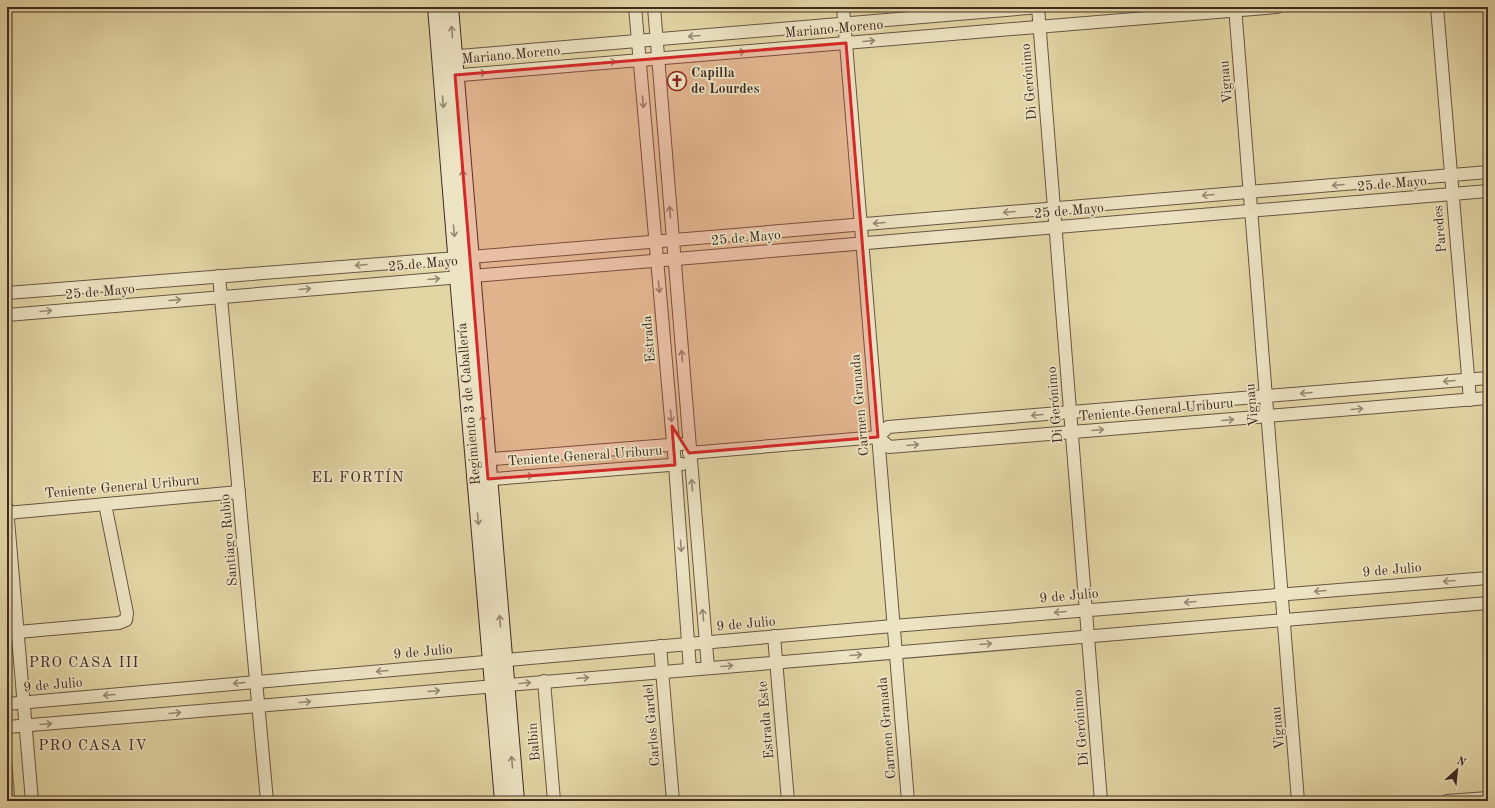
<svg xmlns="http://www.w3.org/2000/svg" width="1495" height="808" viewBox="0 0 1495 808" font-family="'Old Standard TT',serif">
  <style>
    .green { fill: #b6bd85; stroke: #7a7454 }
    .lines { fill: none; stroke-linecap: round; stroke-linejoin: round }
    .street-casing { stroke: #685643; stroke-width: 14 }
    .secondary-casing { stroke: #3f2b22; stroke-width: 18 }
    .street { stroke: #ede4c4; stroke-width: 12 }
    .secondary { stroke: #ede4c4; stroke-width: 16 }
    .oneway { stroke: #968873 }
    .marked { fill: #d62828; fill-opacity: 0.2; stroke: #d62828; stroke-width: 3; stroke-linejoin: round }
    .labels { text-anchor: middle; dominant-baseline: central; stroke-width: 3.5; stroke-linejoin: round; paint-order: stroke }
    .street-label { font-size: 14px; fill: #3f2b22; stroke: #ede4c4 }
    .poi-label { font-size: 14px; font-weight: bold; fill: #3f2b22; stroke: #ede4c4; text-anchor: start }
    .neighbourhood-label { font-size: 15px; letter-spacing: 1px; fill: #3f2b22; stroke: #ede4c4 }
  </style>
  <rect width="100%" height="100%" fill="#e3d6a5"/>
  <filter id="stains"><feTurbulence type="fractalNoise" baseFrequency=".005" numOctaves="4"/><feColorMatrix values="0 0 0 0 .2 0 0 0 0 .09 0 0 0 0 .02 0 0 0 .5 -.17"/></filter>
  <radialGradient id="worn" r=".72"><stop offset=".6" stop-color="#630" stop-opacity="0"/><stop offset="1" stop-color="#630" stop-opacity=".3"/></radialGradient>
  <polygon class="green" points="7,736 10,740 15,801 7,801"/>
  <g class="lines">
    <defs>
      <g id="street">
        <polyline points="635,7 675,465 690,669"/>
        <polyline points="654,7 708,668"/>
        <polyline points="843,7 908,801"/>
        <polyline points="1038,7 1101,801"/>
        <polyline points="1235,7 1298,801"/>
        <polyline points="1437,7 1470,400"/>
        <polyline points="447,57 1040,7"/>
        <polyline points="449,76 1277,7"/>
        <polyline points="219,276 267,801"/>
        <polyline points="7,293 470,257 1488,172"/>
        <polyline points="7,315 1488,191"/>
        <polyline points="878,437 889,447 1488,398"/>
        <polyline points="689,453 878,437 888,427 1488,378"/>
        <polyline points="480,460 681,444"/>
        <polyline points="481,480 682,464"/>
        <polyline points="7,508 32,801"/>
        <polyline points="7,513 239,492"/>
        <polyline points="18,632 119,623 126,620 127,613 105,504"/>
        <polyline points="774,636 788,801"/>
        <polyline points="660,646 673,801"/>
        <polyline points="544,681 554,801"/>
        <polyline points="7,704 893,626 1488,578"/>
        <polyline points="7,727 1488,603"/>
        <polyline points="1447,801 1488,798"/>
      </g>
      <g id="secondary">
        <polyline points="436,7 458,277 503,801"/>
        <polyline points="450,7 516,801"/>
      </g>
    </defs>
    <use href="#street" class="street-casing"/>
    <use href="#secondary" class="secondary-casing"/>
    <use href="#street" class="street"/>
    <use href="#secondary" class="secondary"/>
  </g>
  <defs><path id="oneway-shaft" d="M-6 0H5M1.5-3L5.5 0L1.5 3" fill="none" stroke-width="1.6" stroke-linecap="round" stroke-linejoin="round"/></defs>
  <g class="oneway">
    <use href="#oneway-shaft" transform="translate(452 32) rotate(-95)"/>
    <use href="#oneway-shaft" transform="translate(694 36) rotate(175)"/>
    <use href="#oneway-shaft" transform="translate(869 41) rotate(-5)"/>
    <use href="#oneway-shaft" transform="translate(739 52) rotate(-5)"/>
    <use href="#oneway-shaft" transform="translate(610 62) rotate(-5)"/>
    <use href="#oneway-shaft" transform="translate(480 73) rotate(-5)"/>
    <use href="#oneway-shaft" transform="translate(443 102) rotate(85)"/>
    <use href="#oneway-shaft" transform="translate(643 102) rotate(85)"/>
    <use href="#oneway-shaft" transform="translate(463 176) rotate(-95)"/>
    <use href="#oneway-shaft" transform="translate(1338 185) rotate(175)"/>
    <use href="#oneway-shaft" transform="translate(1208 195) rotate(175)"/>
    <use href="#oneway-shaft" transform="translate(670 212) rotate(-95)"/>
    <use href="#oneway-shaft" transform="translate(1009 212) rotate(175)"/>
    <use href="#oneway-shaft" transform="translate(879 223) rotate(175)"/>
    <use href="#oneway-shaft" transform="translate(454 231) rotate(85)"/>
    <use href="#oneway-shaft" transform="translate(361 265) rotate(175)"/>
    <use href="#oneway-shaft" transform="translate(434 279) rotate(-5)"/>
    <use href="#oneway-shaft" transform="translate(659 287) rotate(85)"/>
    <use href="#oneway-shaft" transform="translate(305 289) rotate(-5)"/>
    <use href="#oneway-shaft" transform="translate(175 300) rotate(-5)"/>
    <use href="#oneway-shaft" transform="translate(46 311) rotate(-5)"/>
    <use href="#oneway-shaft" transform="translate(682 356) rotate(-95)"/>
    <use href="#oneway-shaft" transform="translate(1449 381) rotate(175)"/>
    <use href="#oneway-shaft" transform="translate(1306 393) rotate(175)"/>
    <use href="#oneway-shaft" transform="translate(1357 409) rotate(-5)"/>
    <use href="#oneway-shaft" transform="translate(1037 415) rotate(175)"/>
    <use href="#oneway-shaft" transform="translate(671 416) rotate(85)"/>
    <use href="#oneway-shaft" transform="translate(1228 420) rotate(-5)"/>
    <use href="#oneway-shaft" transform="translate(483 421) rotate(-95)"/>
    <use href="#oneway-shaft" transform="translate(1098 430) rotate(-5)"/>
    <use href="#oneway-shaft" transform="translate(913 445) rotate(-5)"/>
    <use href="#oneway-shaft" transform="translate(527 476) rotate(-4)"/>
    <use href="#oneway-shaft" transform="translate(692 485) rotate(-95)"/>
    <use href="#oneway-shaft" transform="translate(478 519) rotate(85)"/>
    <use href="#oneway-shaft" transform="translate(681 546) rotate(86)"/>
    <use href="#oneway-shaft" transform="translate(1449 581) rotate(175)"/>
    <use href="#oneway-shaft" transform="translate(1320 591) rotate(175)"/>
    <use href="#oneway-shaft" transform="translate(1190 602) rotate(175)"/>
    <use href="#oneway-shaft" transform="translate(1060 612) rotate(175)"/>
    <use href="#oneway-shaft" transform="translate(703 615) rotate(-95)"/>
    <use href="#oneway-shaft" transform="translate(500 621) rotate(-95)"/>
    <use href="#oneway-shaft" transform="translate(986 644) rotate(-5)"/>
    <use href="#oneway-shaft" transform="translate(856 655) rotate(-5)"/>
    <use href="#oneway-shaft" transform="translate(727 666) rotate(-5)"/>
    <use href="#oneway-shaft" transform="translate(382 671) rotate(175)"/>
    <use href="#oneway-shaft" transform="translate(583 678) rotate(-5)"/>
    <use href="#oneway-shaft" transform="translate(239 683) rotate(175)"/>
    <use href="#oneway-shaft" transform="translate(525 683) rotate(-5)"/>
    <use href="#oneway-shaft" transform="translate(434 691) rotate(-5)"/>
    <use href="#oneway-shaft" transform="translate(109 695) rotate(175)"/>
    <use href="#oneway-shaft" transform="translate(305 702) rotate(-5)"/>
    <use href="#oneway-shaft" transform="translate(175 713) rotate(-5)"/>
    <use href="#oneway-shaft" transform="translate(46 724) rotate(-5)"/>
    <use href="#oneway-shaft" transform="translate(512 762) rotate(-95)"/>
  </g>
  <path class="marked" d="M 846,43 L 878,437 L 689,453 L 672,426 L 675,465 L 488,479 L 455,75 Z"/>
  <defs>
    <symbol id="church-ring" viewBox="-11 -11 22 22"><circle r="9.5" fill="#ede4c4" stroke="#8f2418" stroke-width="1.5"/><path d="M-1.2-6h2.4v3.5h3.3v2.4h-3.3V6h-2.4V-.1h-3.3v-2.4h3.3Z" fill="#8f2418"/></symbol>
  </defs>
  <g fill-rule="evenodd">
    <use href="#church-ring" x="666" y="70" width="22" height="22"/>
  </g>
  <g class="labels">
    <g class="street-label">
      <text transform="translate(834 29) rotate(-5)">Mariano Moreno</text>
      <text transform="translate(511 55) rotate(-5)">Mariano Moreno</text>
      <text transform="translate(1029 82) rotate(-95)">Di Gerónimo</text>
      <text transform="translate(1226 82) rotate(-95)">Vignau</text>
      <text transform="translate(1392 184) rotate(-5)">25 de Mayo</text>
      <text transform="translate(1069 211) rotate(-5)">25 de Mayo</text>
      <text transform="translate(1440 229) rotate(-95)">Paredes</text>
      <text transform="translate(746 238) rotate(-5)">25 de Mayo</text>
      <text transform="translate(423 264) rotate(-5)">25 de Mayo</text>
      <text transform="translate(100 292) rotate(-5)">25 de Mayo</text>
      <text transform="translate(649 339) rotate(-95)">Estrada</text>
      <text transform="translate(469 404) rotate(-95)">Regimiento 3 de Caballería</text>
      <text transform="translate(860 405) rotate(-95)">Carmen Granada</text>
      <text transform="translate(1055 405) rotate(-95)">Di Gerónimo</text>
      <text transform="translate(1252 405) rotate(-95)">Vignau</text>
      <text transform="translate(1156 410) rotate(-5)">Teniente General Uriburu</text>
      <text transform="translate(585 456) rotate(-4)">Teniente General Uriburu</text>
      <text transform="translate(122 487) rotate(-5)">Teniente General Uriburu</text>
      <text transform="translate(229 540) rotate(-95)">Santiago Rubio</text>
      <text transform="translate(1392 570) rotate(-5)">9 de Julio</text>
      <text transform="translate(1069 596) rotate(-5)">9 de Julio</text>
      <text transform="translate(746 624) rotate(-5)">9 de Julio</text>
      <text transform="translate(423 652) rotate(-5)">9 de Julio</text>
      <text transform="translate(53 685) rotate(-5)">9 de Julio</text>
      <text transform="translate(766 720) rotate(-95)">Estrada Este</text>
      <text transform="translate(652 725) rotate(-95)">Carlos Gardel</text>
      <text transform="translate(887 728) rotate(-95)">Carmen Granada</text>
      <text transform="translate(1081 728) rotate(-95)">Di Gerónimo</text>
      <text transform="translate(1278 728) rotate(-95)">Vignau</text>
      <text transform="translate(534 742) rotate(-95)">Balbin</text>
    </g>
    <g class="poi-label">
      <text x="691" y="73">Capilla<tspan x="691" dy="16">de Lourdes</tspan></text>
    </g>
    <g class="neighbourhood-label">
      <text x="358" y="478">EL FORTÍN</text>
      <text x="84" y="663">PRO CASA III</text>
      <text x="93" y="746">PRO CASA IV</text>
    </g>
  </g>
  <rect width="1495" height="808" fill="none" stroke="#e3d6a5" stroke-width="24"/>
  <rect x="8" y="8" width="1479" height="792" fill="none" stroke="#3f2b22" stroke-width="2"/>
  <rect x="12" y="12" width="1471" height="784" fill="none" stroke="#3f2b22"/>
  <g transform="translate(1457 770) rotate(27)" stroke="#ede4c4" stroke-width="3" paint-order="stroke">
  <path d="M0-3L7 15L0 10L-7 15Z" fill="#3f2b22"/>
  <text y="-6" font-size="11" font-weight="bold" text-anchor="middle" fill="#3f2b22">N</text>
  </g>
  <rect width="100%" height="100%" filter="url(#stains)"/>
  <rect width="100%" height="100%" fill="url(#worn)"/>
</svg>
